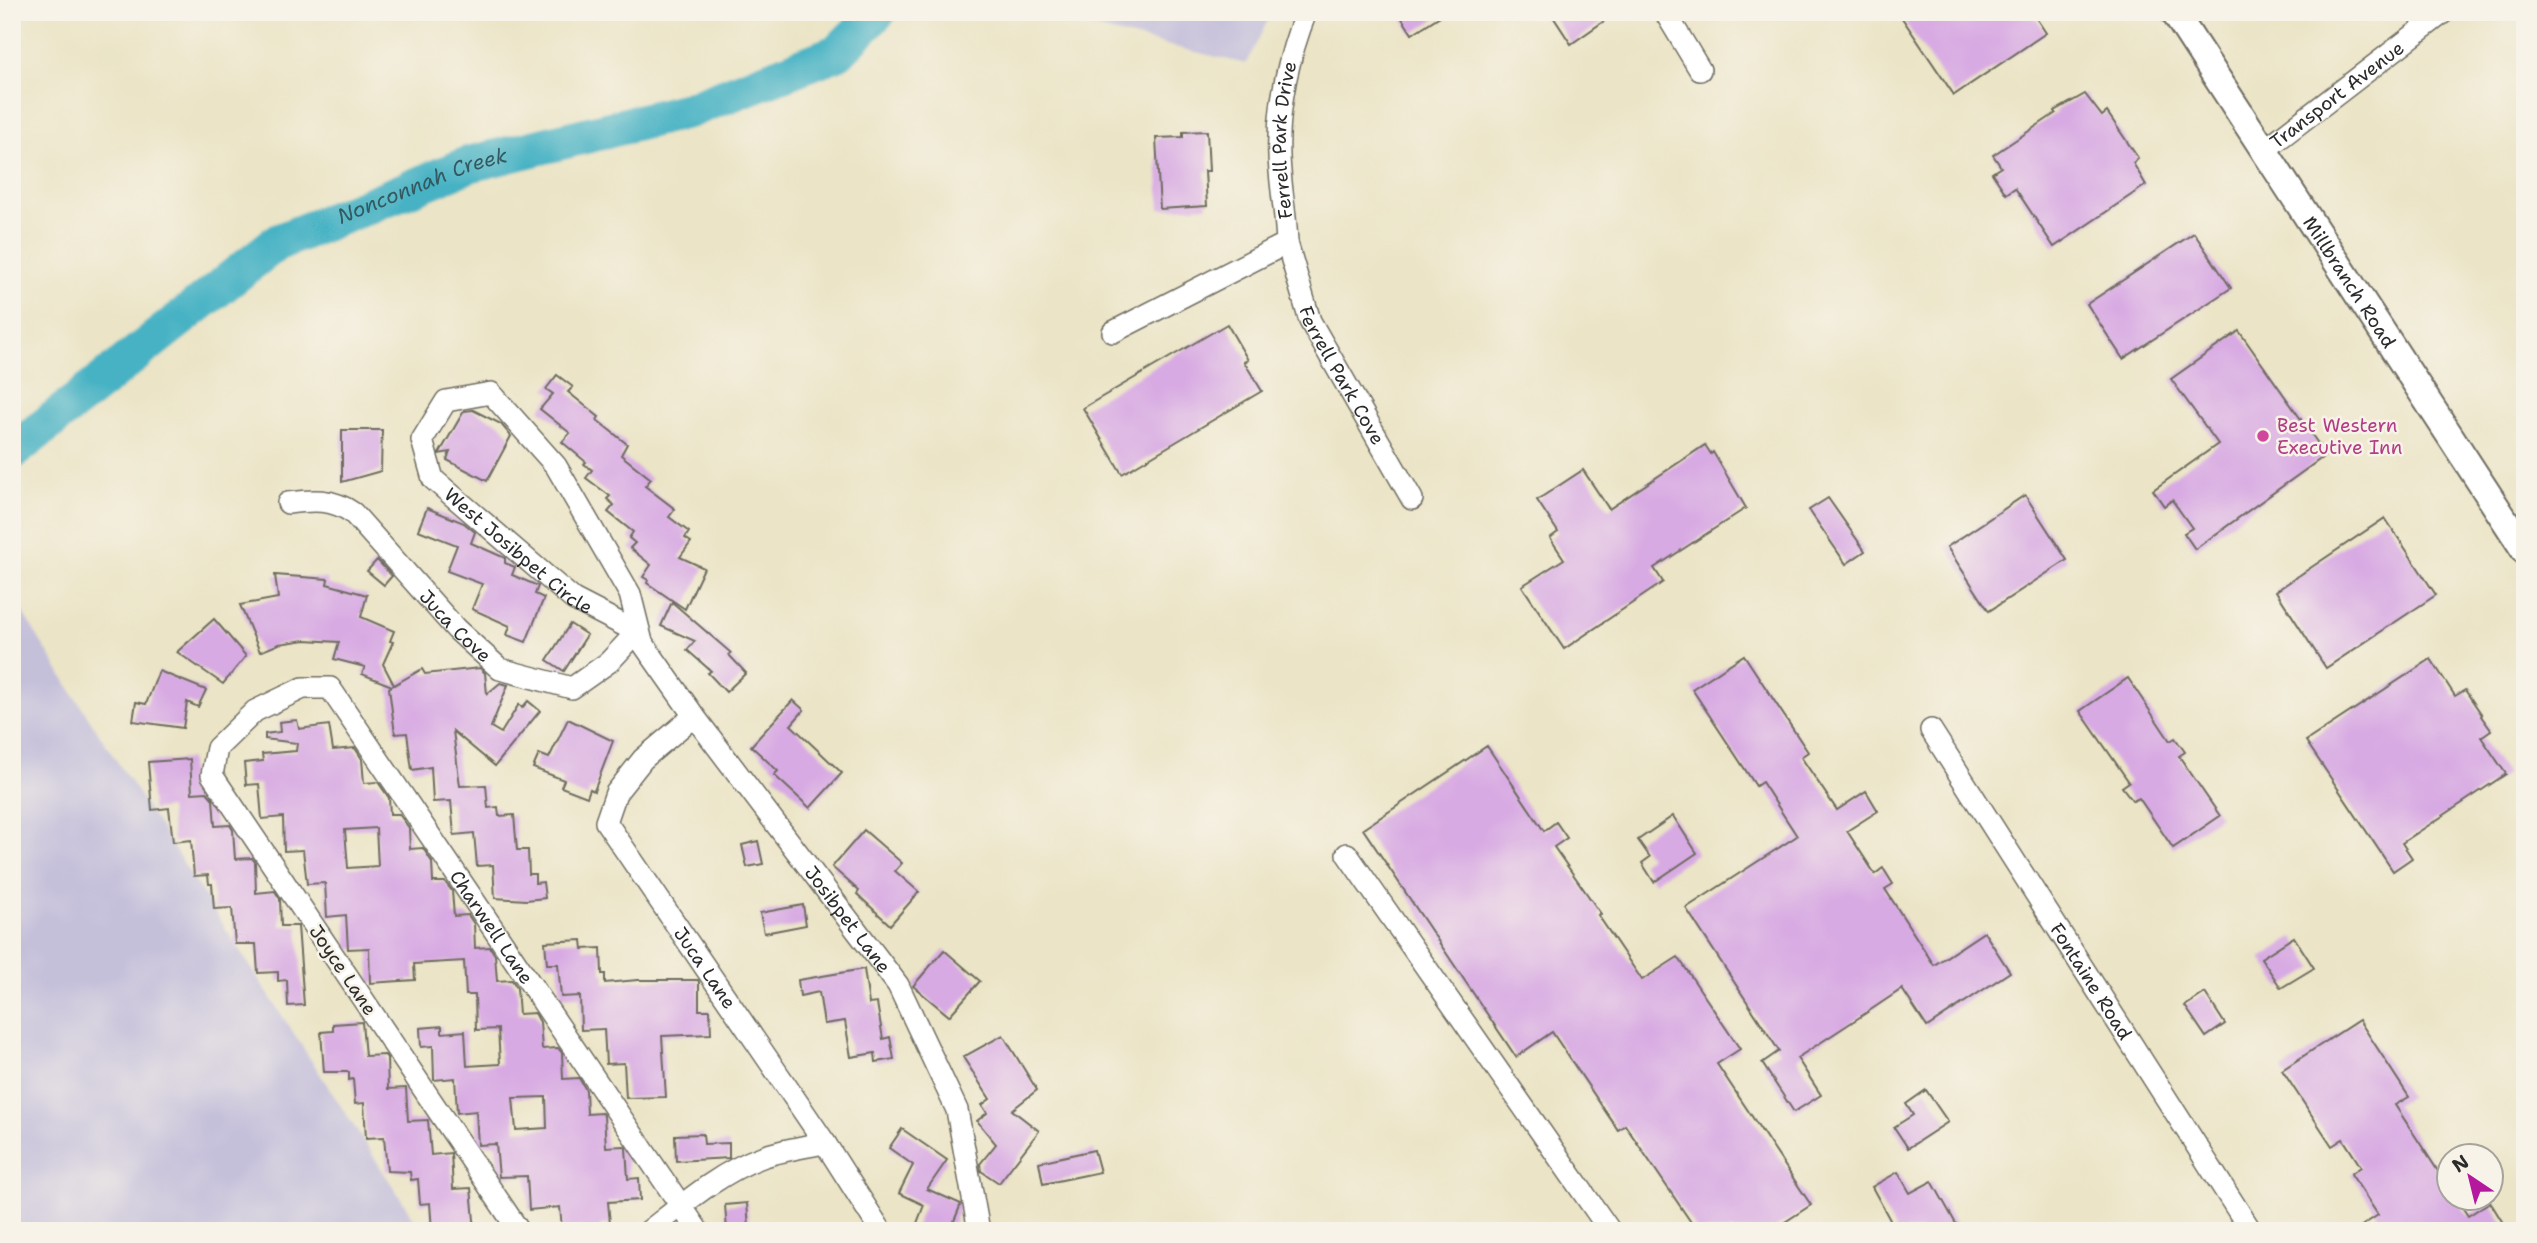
<svg xmlns="http://www.w3.org/2000/svg" width="2537" height="1243" viewBox="0 0 2537 1243" font-family="'Shantell Sans',sans-serif">
  <style>
    .industrial { fill: #c5c0da }
    .lines { fill: none; stroke-linecap: round; stroke-linejoin: round }
    .river { stroke: #46b2c4; stroke-width: 37 }
    .building { fill: #d8aae3; fill-rule: evenodd }
    .minor-casing { stroke: #6e6c61; stroke-width: 24 }
    .major-casing { stroke: #6e6c61; stroke-width: 30 }
    .minor { stroke: #fff; stroke-width: 21 }
    .major { stroke: #fff; stroke-width: 26 }
    .hotel-dot { fill: #d1479c; stroke: #f7f3e8; stroke-width: 2.5 }
    .labels { text-anchor: middle; dominant-baseline: central; stroke-width: 5; stroke-linejoin: round; paint-order: stroke }
    .street-label { font-size: 19px; fill: #2b2b2b; stroke: #f7f3e8 }
    .hotel-label { font-size: 19px; fill: #b23c85; stroke: #f7f3e8; text-anchor: start }
    .water-label { font-size: 21px; font-style: italic; fill: #345a61; stroke: #f7f3e8 }
  </style>
  <rect width="100%" height="100%" fill="#f7f3e8"/>
  <filter id="ink" filterUnits="userSpaceOnUse"><feTurbulence type="fractalNoise" baseFrequency=".0143" numOctaves="2"/><feDisplacementMap in="SourceGraphic" scale="14" xChannelSelector="R" yChannelSelector="G"/><feConvolveMatrix kernelMatrix="1 2 1 2 8 2 1 2 1" color-interpolation-filters="sRGB"/></filter>
  <filter id="wash" filterUnits="userSpaceOnUse"><feTurbulence type="fractalNoise" baseFrequency=".00686" numOctaves="4" result="noise"/><feDisplacementMap in="SourceGraphic" scale="28" xChannelSelector="R" yChannelSelector="G"/><feGaussianBlur stdDeviation="1.57" result="paint"/><feColorMatrix in="noise" values="0 0 0 0 0 0 0 0 0 0 0 0 0 0 0 0 0 1.4 0 .05"/><feComposite in="paint" operator="in"/></filter>
  <g filter="url(#wash)">
    <rect width="100%" height="100%" fill="#ebe4c6"/>
    <g class="industrial">
      <polygon points="1092,12 1272,12 1246,64 1082,25"/>
      <polygon points="12,595 76,698 422,1231 12,1231"/>
    </g>
    <g class="lines">
      <path class="river" id="s1" d="M 12,452 L 276,243 L 470,164 L 689,110 L 838,52 L 878,12"/>
    </g>
    <g id="blocks">
      <g class="building">
        <polygon points="1398,12 1446,12 1412,34"/>
        <polygon points="1550,12 1617,12 1571,44"/>
        <polygon points="1898,12 2032,12 2046,33 1954,95"/>
        <polygon points="2085,94 2102,116 2107,112 2138,158 2133,163 2146,185 2054,247 2015,188 2006,194 1992,173 2001,167 1993,155 2056,113 2055,111"/>
        <polygon points="1207,131 1209,171 1205,171 1207,206 1160,209 1156,138 1183,137 1183,132"/>
        <polygon points="2194,233 2231,288 2123,359 2087,304"/>
        <polygon points="1227,324 1248,360 1244,362 1262,391 1122,474 1083,408"/>
        <polygon points="2239,331 2326,455 2195,549 2184,533 2192,528 2172,500 2164,506 2153,490 2218,444 2171,379"/>
        <polygon points="557,375 573,387 568,392 599,417 597,420 627,444 621,455 651,479 645,486 675,509 669,517 689,532 685,538 691,542 680,557 704,568 685,609 647,583 648,580 643,577 651,565 630,548 635,543 629,538 633,532 608,512 614,505 607,499 610,496 586,478 592,470 584,464 586,462 562,442 570,433 540,409 553,394 546,389"/>
        <polygon points="473,410 501,424 511,436 487,481 447,460 450,452 439,454 464,411"/>
        <polygon points="342,430 382,430 381,471 342,482"/>
        <polygon points="1705,445 1711,454 1713,452 1746,508 1654,568 1663,582 1659,585 1564,649 1522,586 1564,559 1550,538 1558,532 1537,500 1583,470 1609,509"/>
        <polygon points="2025,495 2067,560 1989,611 1947,547"/>
        <polygon points="1828,498 1865,551 1846,564 1809,510"/>
        <polygon points="427,508 464,523 475,532 471,543 505,558 505,563 515,567 512,575 538,586 535,594 544,598 526,642 507,635 510,626 472,609 482,584 447,571 457,545 418,530"/>
        <polygon points="2385,518 2436,595 2326,668 2276,591"/>
        <polygon points="377,560 392,576 384,585 367,571"/>
        <polygon points="275,575 328,579 327,584 367,595 361,617 394,631 390,641 393,642 383,664 394,685 422,669 425,674 480,668 485,673 487,694 500,683 508,685 491,727 501,733 519,704 522,708 528,701 540,711 495,766 453,731 460,786 486,785 488,808 498,807 499,816 514,815 517,850 528,850 529,874 535,874 535,883 543,882 545,898 526,900 495,898 493,865 477,866 474,833 454,835 451,801 433,802 431,767 412,770 407,733 395,734 389,688 392,686 362,674 365,667 334,659 339,642 305,640 279,644 260,652 240,605 278,598"/>
        <polygon points="672,602 731,653 729,655 746,673 726,692 708,673 711,671 687,650 695,641 661,626"/>
        <polygon points="214,619 246,656 223,684 177,652"/>
        <polygon points="570,624 587,635 564,671 547,660"/>
        <polygon points="1744,655 1808,752 1801,757 1837,810 1866,791 1878,811 1847,831 1875,874 1883,868 1893,884 1885,889 1934,965 1984,932 2010,972 1927,1027 1902,989 1866,1013 1797,1058 1821,1095 1794,1112 1762,1063 1779,1051 1686,908 1797,836 1762,782 1756,786 1692,689"/>
        <polygon points="2431,659 2455,696 2465,690 2482,715 2481,716 2491,730 2481,737 2506,774 2402,843 2412,858 2393,871 2306,741"/>
        <polygon points="159,671 206,690 198,707 187,702 183,728 133,721 136,702 146,704"/>
        <polygon points="2128,678 2170,741 2175,738 2185,752 2179,756 2220,816 2173,848 2139,798 2133,801 2122,787 2129,782 2080,711"/>
        <polygon points="793,700 804,710 791,725 842,773 810,808 774,775 778,771 751,746"/>
        <polygon points="568,719 613,741 594,791 590,789 587,797 561,787 564,780 533,768 539,754 549,758"/>
        <path d="M 297,720 L 299,729 L 329,725 L 333,750 L 355,748 L 362,759 L 364,783 L 378,782 L 389,798 L 390,814 L 399,814 L 409,828 L 410,849 L 423,848 L 432,862 L 433,882 L 445,882 L 452,891 L 454,916 L 468,915 L 474,924 L 475,948 L 490,947 L 495,955 L 497,981 L 512,980 L 517,988 L 519,1014 L 535,1013 L 540,1022 L 542,1049 L 558,1048 L 562,1053 L 563,1079 L 579,1078 L 586,1090 L 587,1114 L 602,1113 L 604,1116 L 606,1147 L 624,1146 L 626,1148 L 628,1179 L 639,1178 L 640,1200 L 608,1202 L 610,1224 L 600,1225 L 600,1231 L 582,1231 L 582,1227 L 562,1229 L 560,1207 L 529,1210 L 527,1176 L 499,1177 L 496,1144 L 478,1145 L 476,1111 L 457,1113 L 455,1078 L 434,1080 L 433,1046 L 421,1047 L 420,1028 L 442,1026 L 442,1033 L 465,1031 L 467,1066 L 500,1064 L 498,1029 L 476,1030 L 475,995 L 466,995 L 464,961 L 414,964 L 415,980 L 370,983 L 369,948 L 348,949 L 346,915 L 327,917 L 325,883 L 307,884 L 303,850 L 284,851 L 283,817 L 262,819 L 259,784 L 246,785 L 244,763 L 263,761 L 262,754 L 296,751 L 297,743 L 265,739 L 265,734 L 280,732 L 279,722 ZM 376,828 L 378,866 L 348,868 L 345,830 ZM 546,1097 L 547,1128 L 516,1130 L 513,1098 Z"/>
        <polygon points="1487,746 1544,831 1556,822 1567,838 1554,847 1601,914 1598,915 1642,980 1678,957 1740,1049 1717,1064 1811,1205 1771,1231 1697,1231 1625,1125 1618,1130 1552,1032 1516,1057 1363,829"/>
        <polygon points="190,759 192,793 207,792 213,799 215,826 230,825 233,830 235,859 252,858 255,862 256,893 275,891 280,899 281,926 298,926 304,1005 288,1006 287,980 278,981 278,972 258,973 256,944 235,944 232,908 214,909 212,884 209,884 208,875 194,876 191,840 173,842 169,808 152,810 148,762"/>
        <polygon points="1673,816 1697,853 1654,882 1642,863 1650,857 1638,840"/>
        <polygon points="864,830 902,863 895,871 919,892 890,925 857,894 859,891 832,867"/>
        <polygon points="758,841 763,864 747,867 742,845"/>
        <polygon points="803,905 806,925 764,933 760,913"/>
        <polygon points="2294,937 2314,968 2281,988 2261,958"/>
        <polygon points="582,940 583,949 601,948 602,974 605,974 605,983 638,980 698,980 699,982 699,1010 710,1010 711,1034 662,1036 666,1097 626,1098 624,1063 606,1064 604,1029 581,1030 580,996 561,997 558,964 547,964 545,942"/>
        <polygon points="944,950 980,981 949,1016 913,986"/>
        <polygon points="864,969 869,1004 877,1003 883,1039 890,1037 894,1059 876,1062 875,1053 851,1057 845,1021 824,1024 819,992 800,996 798,980"/>
        <polygon points="2205,993 2225,1024 2206,1037 2185,1006"/>
        <polygon points="2359,1020 2409,1097 2395,1105 2449,1188 2449,1198 2456,1198 2468,1216 2490,1202 2508,1231 2354,1231 2378,1215 2351,1174 2361,1167 2343,1139 2332,1146 2282,1070"/>
        <polygon points="362,1022 365,1056 385,1055 387,1058 388,1089 406,1088 408,1121 428,1120 431,1155 451,1153 453,1189 471,1188 475,1231 432,1231 430,1203 420,1204 418,1179 411,1180 410,1172 387,1171 384,1137 366,1138 364,1103 355,1104 353,1079 349,1080 349,1072 324,1072 321,1032 333,1031 333,1024"/>
        <polygon points="1003,1035 1037,1090 1012,1110 1039,1131 999,1183 981,1171 980,1164 996,1144 977,1121 987,1113 982,1105 990,1099 963,1057"/>
        <polygon points="1926,1090 1948,1122 1908,1148 1894,1127 1913,1115 1906,1104"/>
        <polygon points="902,1129 947,1160 927,1189 961,1204 950,1231 914,1231 924,1205 899,1193 913,1165 889,1148"/>
        <polygon points="703,1134 704,1144 729,1143 729,1158 676,1161 675,1135"/>
        <polygon points="1094,1150 1100,1172 1043,1184 1039,1162"/>
        <polygon points="1898,1172 1910,1193 1932,1181 1960,1231 1896,1231 1872,1187"/>
        <polygon points="747,1203 749,1228 727,1230 725,1205"/>
      </g>
    </g>
  </g>
  <g filter="url(#ink)">
    <use href="#blocks" fill-opacity="0" stroke="#6e6c61" stroke-width="2"/>
    <g class="lines">
      <defs>
        <g id="minor">
          <polyline points="1665,12 1700,70"/>
          <path id="s2" d="M 2263,151 L 2444,12"/>
          <path id="s3" d="M 1287,243 L 1310,321 L 1412,499"/>
          <path id="s4" d="M 1113,332 L 1287,243 C 1286,214 1280,185 1279,156 C 1277,106 1288,58 1306,12"/>
          <path id="s5" d="M 288,503 C 312,500 332,498 353,513 L 456,629 L 500,669 L 572,688 L 609,662 L 637,632"/>
          <path id="s6" d="M 642,642 L 630,594 L 556,466 L 491,393 L 446,401 L 422,440 L 433,479 L 573,599 L 637,632 L 642,642 L 694,716 L 898,985 L 957,1110 L 979,1231"/>
          <path id="s7" d="M 694,716 L 643,759 L 616,793 L 606,822 L 825,1143 L 881,1231"/>
          <path id="s8" d="M 1931,730 L 2251,1231"/>
          <polyline points="1347,854 1610,1231"/>
          <path id="s9" d="M 519,1231 L 212,775 L 217,748 L 255,711 L 303,688 L 330,688 L 698,1231"/>
          <path d="M 649,1231 C 682,1205 722,1171 762,1157 C 782,1150 803,1147 825,1143"/>
        </g>
        <g id="major">
          <path id="s10" d="M 2174,12 L 2525,551"/>
        </g>
      </defs>
      <use href="#minor" class="minor-casing"/>
      <use href="#major" class="major-casing"/>
      <use href="#minor" class="minor"/>
      <use href="#major" class="major"/>
    </g>
  </g>
  <circle class="hotel-dot" cx="2263" cy="436" r="7"/>
  <g class="labels">
    <g class="street-label">
      <text stroke="none"><textPath href="#s2" startOffset="93">Transport Avenue</textPath></text>
      <text stroke="none"><textPath href="#s4" startOffset="299">Ferrell Park Drive</textPath></text>
      <text stroke="none"><textPath href="#s10" startOffset="322">Millbranch Road</textPath></text>
      <text stroke="none"><textPath href="#s3" startOffset="144">Ferrell Park Cove</textPath></text>
      <text stroke="none"><textPath href="#s6" startOffset="539">West Josibpet Circle</textPath></text>
      <text stroke="none"><textPath href="#s5" startOffset="220">Juca Cove</textPath></text>
      <text stroke="none"><textPath href="#s6" startOffset="1040">Josibpet Lane</textPath></text>
      <text stroke="none"><textPath href="#s9" startOffset="999">Charwell Lane</textPath></text>
      <text stroke="none"><textPath href="#s7" startOffset="317">Juca Lane</textPath></text>
      <text transform="translate(343 970) rotate(56)">Joyce Lane</text>
      <text stroke="none"><textPath href="#s8" startOffset="298">Fontaine Road</textPath></text>
    </g>
    <g class="hotel-label">
      <text x="2277" y="425">Best Western<tspan x="2277" dy="22">Executive Inn</tspan></text>
    </g>
    <g class="water-label">
      <text stroke="none"><textPath href="#s1" startOffset="494">Nonconnah Creek</textPath></text>
    </g>
  </g>
  <rect width="2537" height="1243" fill="none" stroke="#f7f3e8" stroke-width="42"/>
  <g transform="translate(2470 1177) rotate(325)"><circle r="33" fill="#f7f3e8" stroke="#a5a39c" stroke-width="2"/>
  <path d="M0-5L12 26L0 18L-12 26Z" fill="#b5179e"/>
  <text y="-10" font-size="19" font-weight="bold" text-anchor="middle" fill="#2b2b2b">N</text>
  </g>
</svg>
